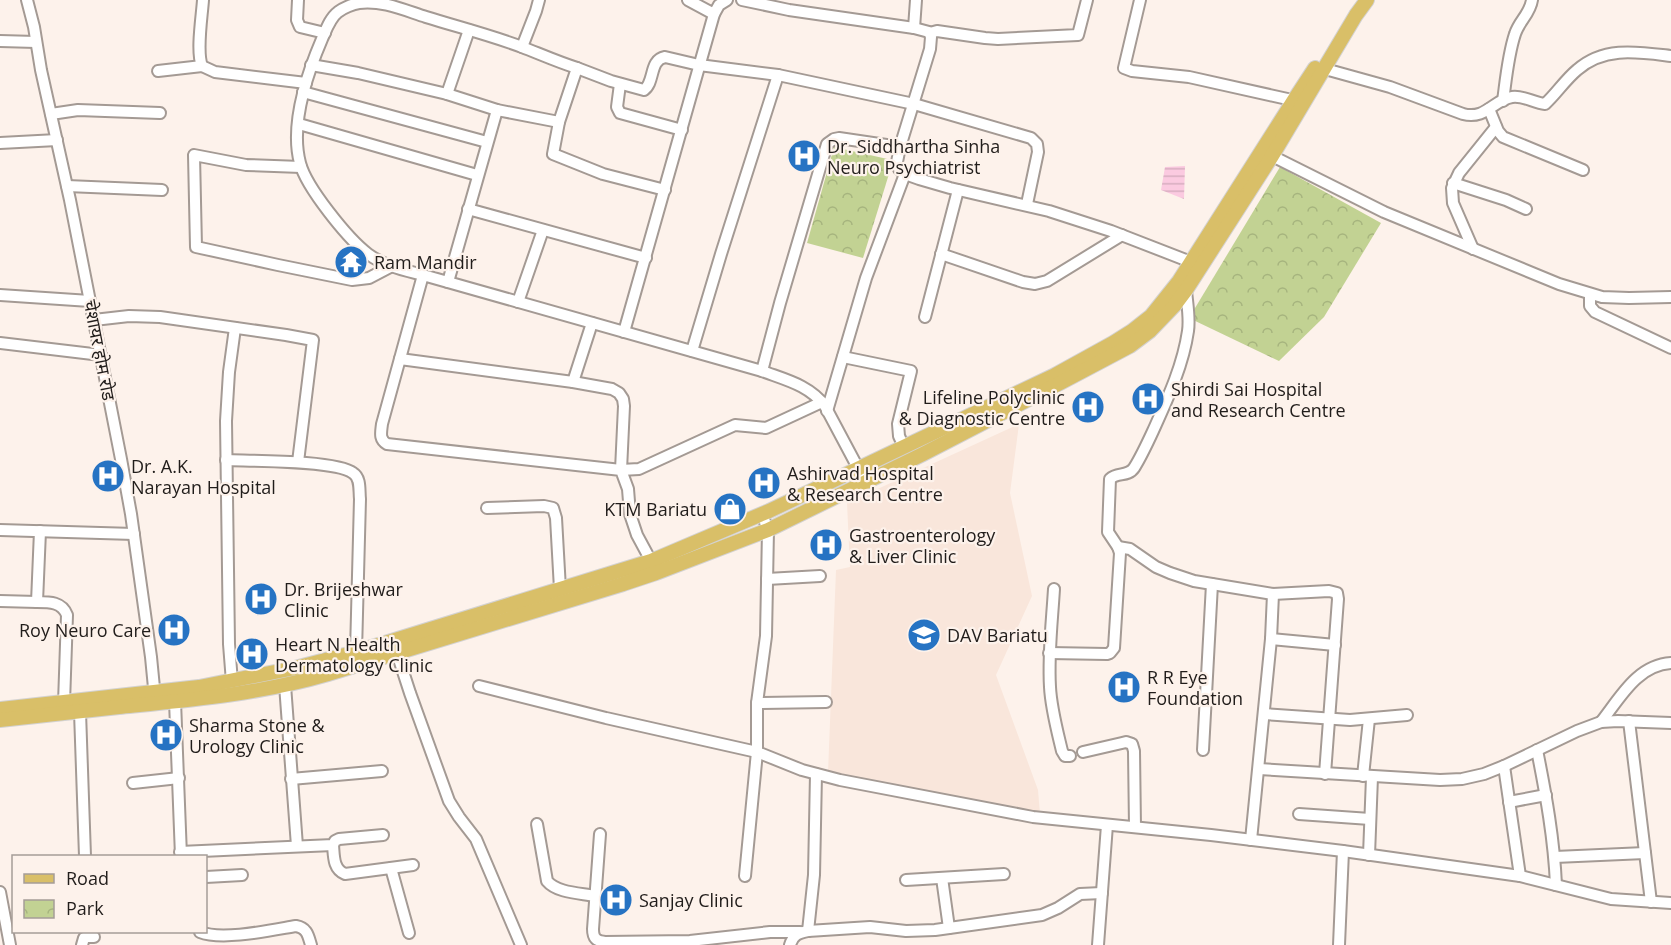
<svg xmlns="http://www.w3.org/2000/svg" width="1671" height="945" viewBox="0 0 1671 945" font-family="'Open Sans','Noto Sans Devanagari',sans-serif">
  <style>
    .built { fill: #f9e6db }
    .park { fill: url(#park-crowns) }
    .water { fill: url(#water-rules) }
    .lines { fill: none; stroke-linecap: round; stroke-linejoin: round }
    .minor-casing { stroke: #a49a94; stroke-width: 14 }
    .major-casing { stroke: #d3d2d1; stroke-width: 16 }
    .minor { stroke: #fff; stroke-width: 10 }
    .major { stroke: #d9bf68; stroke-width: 14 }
    .labels { text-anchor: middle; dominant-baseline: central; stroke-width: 4.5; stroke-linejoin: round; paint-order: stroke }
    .poi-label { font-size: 18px; fill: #211d1b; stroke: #fdf2eb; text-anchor: start }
    .street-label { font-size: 18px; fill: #211d1b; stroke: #fdf2eb }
  </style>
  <defs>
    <pattern id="park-crowns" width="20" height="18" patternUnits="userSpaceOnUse" patternTransform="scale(1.5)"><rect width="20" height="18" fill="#c2d293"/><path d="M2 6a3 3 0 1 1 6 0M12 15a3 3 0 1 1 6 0" fill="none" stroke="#a6b47e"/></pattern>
    <pattern id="water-rules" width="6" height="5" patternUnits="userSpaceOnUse" patternTransform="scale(1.5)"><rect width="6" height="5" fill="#fbcae0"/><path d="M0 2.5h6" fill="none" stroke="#d7adc0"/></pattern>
  </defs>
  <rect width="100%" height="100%" fill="#fdf2eb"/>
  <polygon class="built" points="1019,424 1010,493 1032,596 996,675 1038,790 1040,814 828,773 836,570 850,567 847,503"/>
  <g class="park">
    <polygon points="834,147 892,160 889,174 863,258 807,243"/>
    <polygon points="1280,167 1381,223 1324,317 1279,361 1189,318"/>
  </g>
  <polygon class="water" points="1185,166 1184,199 1161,190 1165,167"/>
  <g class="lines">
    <defs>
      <g id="minor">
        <polyline points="27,0 34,27 41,70 70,200 121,459 131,514 151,657 155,698"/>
        <path d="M 203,0 C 202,16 196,52 202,66 L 215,72 L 306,83"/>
        <polyline points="298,0 297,20 300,27 325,33"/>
        <polyline points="688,0 714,14"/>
        <polyline points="742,0 789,10 914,28 929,32 931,37 930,49 900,147"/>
        <polyline points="1140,0 1124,68 1132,71 1189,77 1301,102"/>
        <polyline points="914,28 916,0"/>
        <polyline points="930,33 937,31 985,38 998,39 1078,35 1087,0"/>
        <polyline points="0,41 36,42"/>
        <polyline points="522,47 536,11 539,0"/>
        <polyline points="311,65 358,73 447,94 497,110 559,122"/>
        <path d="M 577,68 L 611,81 L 644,90 C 655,82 649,60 665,57 L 699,65 L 778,75 L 914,104 L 1031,138 L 1037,144 L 1038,152 L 1027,204"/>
        <path d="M 1325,69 L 1390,87 L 1463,114 C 1486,120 1493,100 1512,97 C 1523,95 1534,103 1545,104 C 1556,94 1565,80 1577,70 C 1604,46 1638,52 1671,56"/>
        <polyline points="158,71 202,66"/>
        <polyline points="620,84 617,107 620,113 682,130"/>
        <polyline points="303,92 487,142"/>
        <polyline points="447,94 469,30"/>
        <path d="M 1503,101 C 1506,79 1508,55 1515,34 C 1519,21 1530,14 1532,0"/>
        <polyline points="1489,109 1498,131 1503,137 1583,170"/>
        <polyline points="51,114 78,110 160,113"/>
        <polyline points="299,124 477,175"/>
        <polyline points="0,143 57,140"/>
        <polyline points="1272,156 1384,212 1559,284 1602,297 1629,298 1671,297"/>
        <polyline points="301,167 246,165 194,155 196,247 278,265 352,280 369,278 390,267"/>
        <polyline points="1453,183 1506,200 1526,209"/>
        <polyline points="67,186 162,190"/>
        <polyline points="468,209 646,258"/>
        <polyline points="1473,249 1453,203 1452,188 1459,173 1496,127"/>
        <polyline points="941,254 1023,282 1035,284 1047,281 1122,235"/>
        <path d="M 423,275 C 404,270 384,266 368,254 C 348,239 306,187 300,163 C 290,125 307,74 322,39 C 326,30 330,18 338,12 C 343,8 353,4 359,3 C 382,0 404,10 426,17 C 458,27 490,35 522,47 C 540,54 558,62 577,68 L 559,122 L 553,154 L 603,174 L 665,190"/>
        <polyline points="448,282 497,110"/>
        <polyline points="1590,294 1590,306 1595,312 1671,348"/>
        <polyline points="0,295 90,301"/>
        <polyline points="518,302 543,230"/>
        <polyline points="925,317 958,190"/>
        <polyline points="94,320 129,316 160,317 286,335 313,340 298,462"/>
        <polyline points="624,332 714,14 719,5 727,0"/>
        <polyline points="0,343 101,355"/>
        <polyline points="692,351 721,254 778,75"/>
        <polyline points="843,357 911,371 898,424 899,436 904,447"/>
        <polyline points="400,359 573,382 612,389 619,393 623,399 624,406 621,470 639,469 735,425 766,428 822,402"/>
        <polyline points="762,371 780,303 827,144 834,139 839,138 900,147 897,162 899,169 905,174 919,179 950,188 1049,211 1111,231 1191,262"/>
        <polyline points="573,382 592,323"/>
        <polyline points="827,411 866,278 905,174"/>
        <path d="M 226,460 C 250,461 337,460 353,473 C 361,478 359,490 360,499 L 356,652"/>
        <polyline points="487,508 544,506 553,508 556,518 560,589"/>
        <polyline points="0,530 134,534"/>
        <path d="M 40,531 L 37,602 C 50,602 62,602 67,615 L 64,703"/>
        <polyline points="1118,547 1130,549 1156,567 1170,573 1194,581 1273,594 1329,591 1337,593 1338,599 1325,774"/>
        <path d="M 651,561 L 637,535 L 630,514 L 628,489 L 621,470 L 387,444 C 379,439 381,433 382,424 L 423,275 L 762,371 C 786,380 809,385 825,406 L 858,468 L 861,483"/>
        <polyline points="767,579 820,576"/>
        <path d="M 1054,589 C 1052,622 1048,654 1050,687 C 1051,708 1057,730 1062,751 L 1065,756 L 1070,756"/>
        <polyline points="0,601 37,602"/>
        <polyline points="1271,639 1335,645"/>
        <polyline points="397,653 410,693 449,801 459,817 476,839 521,945"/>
        <path d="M 1049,653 L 1107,654 L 1110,653 L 1114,648 L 1120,553 L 1118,547 L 1108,532 L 1110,479 C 1117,472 1128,477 1134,468 C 1141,457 1147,444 1153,431 C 1167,400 1183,366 1188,331 C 1190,318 1187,303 1186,290"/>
        <polyline points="232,682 229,644 226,421 229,372 235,328"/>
        <polyline points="285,685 297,846"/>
        <polyline points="479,686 606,718 757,752 802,770 840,780 1033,817 1211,835 1343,851 1520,876 1611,899 1671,903"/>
        <polyline points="175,701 181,856"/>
        <polyline points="757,703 826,702"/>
        <polyline points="80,712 85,856"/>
        <polyline points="1264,714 1350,720 1407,715"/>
        <polyline points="1629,721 1651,902"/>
        <path d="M 1601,722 C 1620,698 1637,665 1671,663"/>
        <polyline points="1203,750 1212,584"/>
        <path d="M 1537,750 C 1546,795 1554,839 1556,885"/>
        <polyline points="1083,752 1122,743 1126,742 1132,744 1134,751 1135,827"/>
        <polyline points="1504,766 1520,876"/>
        <polyline points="1259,769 1440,780 1462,779 1484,774 1504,766 1577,731 1601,722 1618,721 1671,723"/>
        <polyline points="1363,776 1369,719"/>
        <polyline points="291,779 382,771"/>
        <polyline points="133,783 179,778"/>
        <polyline points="1509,802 1546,795"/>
        <polyline points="1299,814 1370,819"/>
        <path d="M 537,824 L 547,881 C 557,893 580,893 595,896"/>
        <path d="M 600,834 L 593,929 C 593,938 596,941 605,942 L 690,941 L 770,932 L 800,932"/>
        <polyline points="1251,840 1271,639 1273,594"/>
        <path d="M 333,845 C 334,856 333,869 345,874 L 413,865"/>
        <polyline points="180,852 333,845 335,841 339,839 383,835"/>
        <polyline points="1369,855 1372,777"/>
        <polyline points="1555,857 1645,853"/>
        <polyline points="391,868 409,933"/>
        <polyline points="745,876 757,752 757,703 766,636 768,530 762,514"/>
        <polyline points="206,877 242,875"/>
        <polyline points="942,878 949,928"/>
        <polyline points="906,880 1004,874"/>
        <polyline points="0,892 10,945"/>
        <polyline points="808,931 814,875 816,774"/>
        <path d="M 200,932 C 222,941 272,930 296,926 C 307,928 308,935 311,945"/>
        <polyline points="82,945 84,938 87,937 94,937"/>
        <path d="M 790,945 C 793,935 798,933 808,931 L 870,927 L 906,931 L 935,930 L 1042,915 L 1058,908 L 1080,894 L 1102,893"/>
        <polyline points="1098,945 1107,825"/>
        <polyline points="1339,945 1343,851"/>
      </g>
      <g id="major">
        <polyline points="0,709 199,687 295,668 356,652 651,561 769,511 1055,375 1113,343 1132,331 1151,316 1179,281 1294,100 1315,68"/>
        <path d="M 0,720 C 40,716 79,711 119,707 C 189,700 260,694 328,674 L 623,584 L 656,573 L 768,530 L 923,454 L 1062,382 L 1130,346 L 1150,331 L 1174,306 L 1186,290 L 1272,156 L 1356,15 L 1367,0"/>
      </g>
    </defs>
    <use href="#minor" class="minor-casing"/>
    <use href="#major" class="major-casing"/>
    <use href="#minor" class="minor"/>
    <use href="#major" class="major"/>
  </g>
  <defs>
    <symbol id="hospital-disc" viewBox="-11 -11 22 22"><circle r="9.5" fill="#2673c3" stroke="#fdf2eb"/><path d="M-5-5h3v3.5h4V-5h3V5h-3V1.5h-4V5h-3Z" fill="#fff"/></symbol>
    <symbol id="temple-disc" viewBox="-11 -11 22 22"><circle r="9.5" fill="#2673c3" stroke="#fdf2eb"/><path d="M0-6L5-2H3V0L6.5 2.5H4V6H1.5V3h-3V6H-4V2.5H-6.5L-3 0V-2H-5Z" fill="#fff"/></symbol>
    <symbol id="shop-disc" viewBox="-11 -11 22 22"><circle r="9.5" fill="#2673c3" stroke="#fdf2eb"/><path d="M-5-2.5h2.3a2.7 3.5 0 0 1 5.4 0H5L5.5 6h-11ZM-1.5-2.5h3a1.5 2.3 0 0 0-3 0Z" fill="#fff"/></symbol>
    <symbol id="school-disc" viewBox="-11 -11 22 22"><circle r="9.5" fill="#2673c3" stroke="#fdf2eb"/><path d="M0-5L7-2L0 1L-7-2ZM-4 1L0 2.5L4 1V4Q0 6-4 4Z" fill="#fff"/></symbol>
  </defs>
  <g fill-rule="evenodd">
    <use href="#hospital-disc" x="785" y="137" width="38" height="38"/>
    <use href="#temple-disc" x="332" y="243" width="38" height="38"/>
    <use href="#hospital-disc" x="1129" y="380" width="38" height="38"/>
    <use href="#hospital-disc" x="1069" y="388" width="38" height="38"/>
    <use href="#hospital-disc" x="89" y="457" width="38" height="38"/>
    <use href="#hospital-disc" x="745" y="464" width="38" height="38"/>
    <use href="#shop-disc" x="711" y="490" width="38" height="38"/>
    <use href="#hospital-disc" x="807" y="526" width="38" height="38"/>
    <use href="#hospital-disc" x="242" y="580" width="38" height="38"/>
    <use href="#hospital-disc" x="155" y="611" width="38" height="38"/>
    <use href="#school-disc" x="905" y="616" width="38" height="38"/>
    <use href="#hospital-disc" x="233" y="635" width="38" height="38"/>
    <use href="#hospital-disc" x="1105" y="668" width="38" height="38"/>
    <use href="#hospital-disc" x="147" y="716" width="38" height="38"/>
    <use href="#hospital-disc" x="597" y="881" width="38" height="38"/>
  </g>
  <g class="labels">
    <g class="poi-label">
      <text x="827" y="146">Dr. Siddhartha Sinha<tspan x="827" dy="21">Neuro Psychiatrist</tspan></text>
      <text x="374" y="262">Ram Mandir</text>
      <text x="1171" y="389">Shirdi Sai Hospital<tspan x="1171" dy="21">and Research Centre</tspan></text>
      <text x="1065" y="397" text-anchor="end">Lifeline Polyclinic<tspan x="1065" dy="21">&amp; Diagnostic Centre</tspan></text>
      <text x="131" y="466">Dr. A.K.<tspan x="131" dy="21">Narayan Hospital</tspan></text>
      <text x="787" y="473">Ashirvad Hospital<tspan x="787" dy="21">&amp; Research Centre</tspan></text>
      <text x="707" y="509" text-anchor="end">KTM Bariatu</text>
      <text x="849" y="535">Gastroenterology<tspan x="849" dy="21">&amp; Liver Clinic</tspan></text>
      <text x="284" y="589">Dr. Brijeshwar<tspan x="284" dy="21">Clinic</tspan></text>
      <text x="151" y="630" text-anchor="end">Roy Neuro Care</text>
      <text x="947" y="635">DAV Bariatu</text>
      <text x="275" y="644">Heart N Health<tspan x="275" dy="21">Dermatology Clinic</tspan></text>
      <text x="1147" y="677">R R Eye<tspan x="1147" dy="21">Foundation</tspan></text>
      <text x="189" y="725">Sharma Stone &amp;<tspan x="189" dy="21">Urology Clinic</tspan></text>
      <text x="639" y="900">Sanjay Clinic</text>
    </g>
    <g class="street-label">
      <text transform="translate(100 350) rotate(79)">चेशायर होम रोड</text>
    </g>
  </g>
  <rect x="12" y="855" width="195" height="78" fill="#fdf2eb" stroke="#a59d98" stroke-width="1.5"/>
  <rect x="24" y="874" width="30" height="9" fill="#d9bf68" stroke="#a59d98" stroke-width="1.5"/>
  <text x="66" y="885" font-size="18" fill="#211d1b">Road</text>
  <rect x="24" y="900" width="30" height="18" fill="url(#park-crowns)" stroke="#a59d98" stroke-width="1.5"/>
  <text x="66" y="915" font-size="18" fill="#211d1b">Park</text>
</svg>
